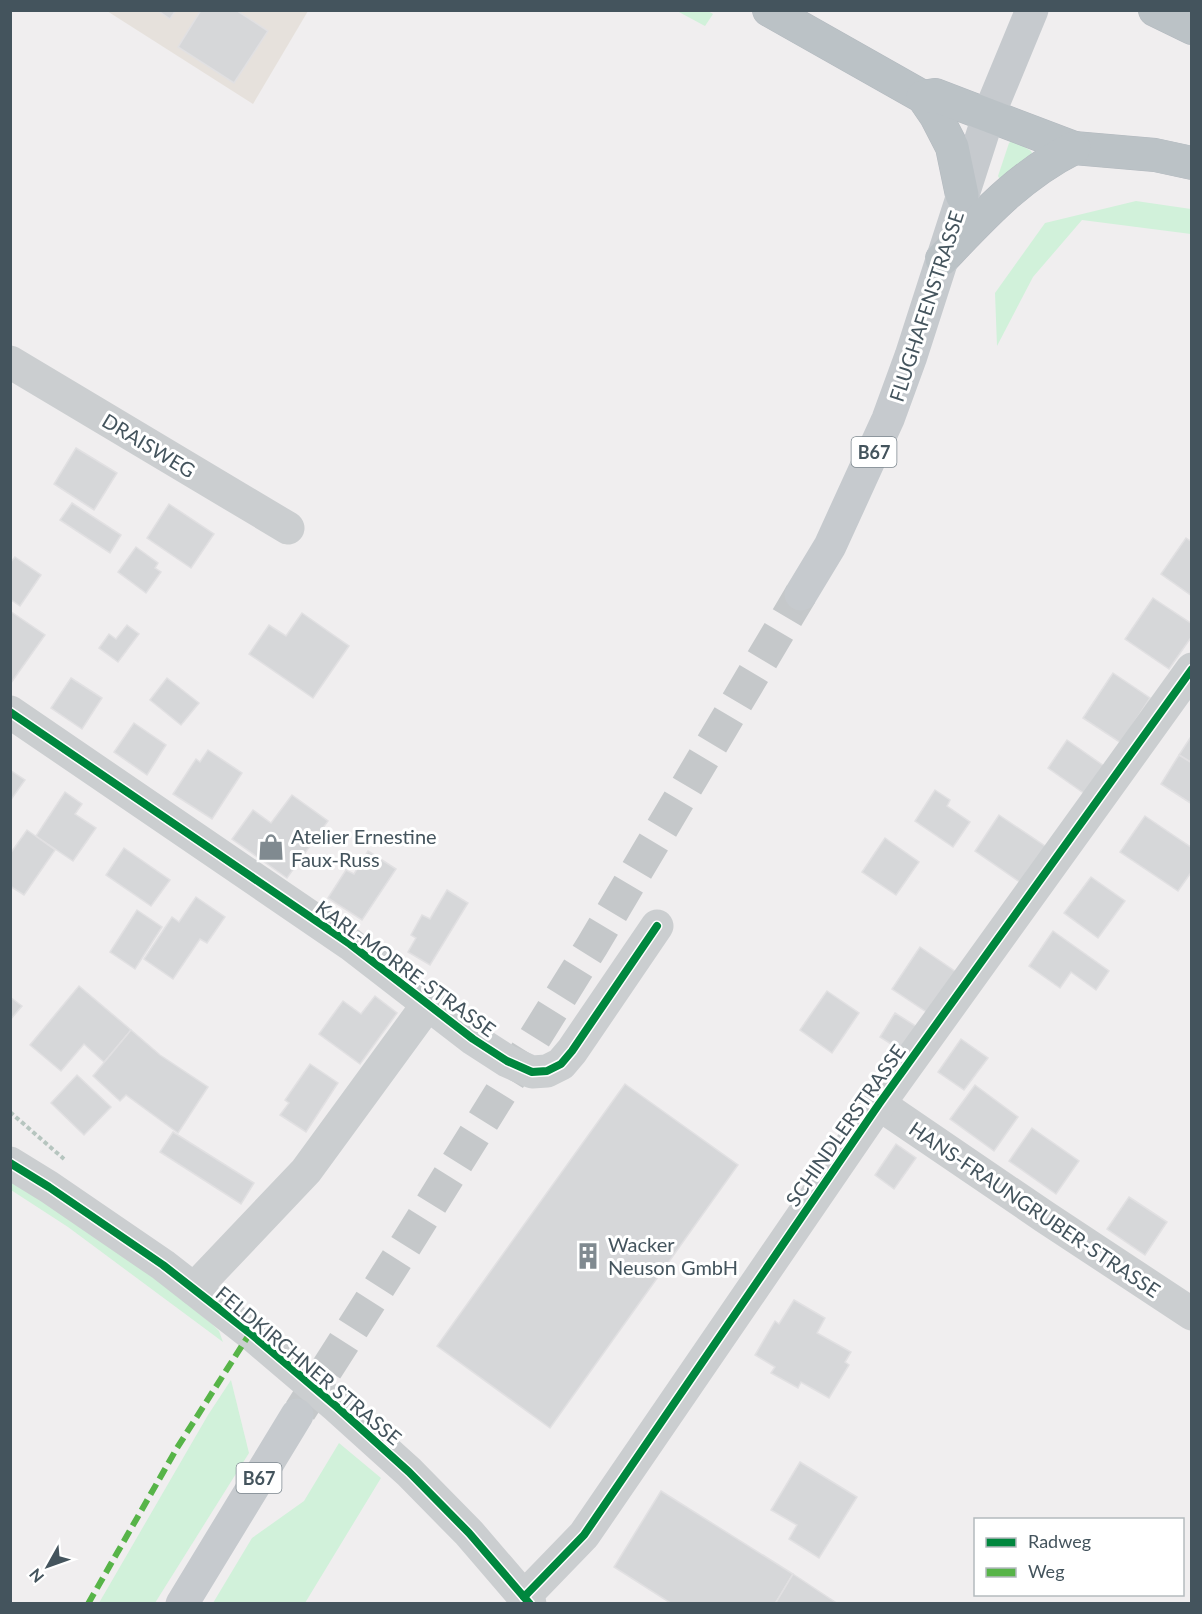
<svg xmlns="http://www.w3.org/2000/svg" width="1202" height="1614" viewBox="0 0 1202 1614" font-family="Lato,sans-serif">
  <style>
    .commercial { fill: #e6e1dc }
    .green { fill: #d1f1da }
    .building { fill: #d6d7d9; stroke: #e1e0e2; stroke-width: 1.5 }
    .lines { fill: none; stroke-linecap: round; stroke-linejoin: round }
    .major-tunnel { stroke: #c5c8ca; stroke-width: 33; stroke-dasharray: 33 16; stroke-linecap: butt }
    .highway-casing { stroke: #b3b9bf; stroke-width: 34 }
    .path { stroke: #b6c5bf; stroke-width: 4; stroke-dasharray: 4.5 3; stroke-linecap: butt }
    .minor { stroke: #cbced0; stroke-width: 33 }
    .major { stroke: #c6cace; stroke-width: 33 }
    .highway { stroke: #bbc2c6; stroke-width: 33 }
    .quiet { stroke: #57b448; stroke-width: 6; stroke-dasharray: 12 6; stroke-linecap: butt }
    .cycleway-casing { stroke: #fff; stroke-width: 11 }
    .cycleway { stroke: #00873e; stroke-width: 8 }
    .labels { text-anchor: middle; dominant-baseline: central; stroke-width: 6; stroke-linejoin: round; paint-order: stroke }
    .shield { fill: #fff; stroke: #7c878e; stroke-width: 1.5 }
    .shield-label { font-size: 18px; font-weight: bold; fill: #44545d }
    .street-label { font-size: 20px; fill: #44545d; stroke: #fff }
    .poi-label { font-size: 20px; fill: #44545d; stroke: #fff; text-anchor: start }
  </style>
  <rect width="100%" height="100%" fill="#f0eeef"/>
  <polygon class="commercial" points="107,11 308,11 253,104"/>
  <g class="green">
    <polygon points="677,11 708,11 713,14 705,26"/>
    <polygon points="1012,141 1015,141 1031,151 1032,153 1002,178 999,178 998,176 1009,143"/>
    <polygon points="1136,201 1191,209 1191,234 1082,220 1033,277 997,346 995,293 1045,223"/>
    <polygon points="10,1180 155,1277 212,1324 219,1331 223,1342 68,1227 11,1190"/>
    <polygon points="231,1380 249,1453 155,1603 99,1603 208,1415"/>
    <polygon points="339,1443 381,1478 305,1603 213,1603 252,1538 304,1501"/>
  </g>
  <g class="building">
    <polygon points="157,10 176,10 170,19"/>
    <polygon points="201,10 236,10 268,31 234,83 178,47"/>
    <polygon points="76,448 117,473 94,510 54,484"/>
    <polygon points="72,503 121,535 110,553 60,520"/>
    <polygon points="169,504 214,534 191,568 147,538"/>
    <polygon points="1186,538 1192,542 1192,596 1161,574"/>
    <polygon points="136,547 158,563 155,568 161,572 146,593 118,572"/>
    <polygon points="15,557 41,575 20,606 10,599 10,563"/>
    <polygon points="1153,598 1192,624 1192,636 1169,669 1125,639"/>
    <polygon points="10,611 45,635 11,683 10,683"/>
    <polygon points="302,613 349,646 313,698 249,654 269,625 286,636"/>
    <polygon points="127,625 139,634 118,662 99,648 109,634 116,639"/>
    <polygon points="1113,673 1150,698 1121,743 1083,718"/>
    <polygon points="71,678 102,698 82,729 51,708"/>
    <polygon points="167,678 199,703 181,725 150,700"/>
    <polygon points="134,723 166,745 147,775 114,752"/>
    <polygon points="1192,735 1192,763 1179,755"/>
    <polygon points="1067,740 1104,766 1085,794 1048,768"/>
    <polygon points="208,750 242,773 212,819 173,794 196,759 200,762"/>
    <polygon points="1179,755 1192,763 1192,804 1161,784"/>
    <polygon points="10,770 25,780 10,801"/>
    <polygon points="935,790 950,800 947,806 970,822 953,847 915,821"/>
    <polygon points="65,792 82,804 75,814 96,828 73,861 36,836"/>
    <polygon points="292,795 328,821 287,878 232,839 253,810 271,823"/>
    <polygon points="999,815 1048,848 1024,885 975,851"/>
    <polygon points="1145,816 1192,848 1192,871 1178,891 1120,852"/>
    <polygon points="27,830 55,850 24,895 10,886 10,854"/>
    <polygon points="885,838 919,862 896,895 862,872"/>
    <polygon points="124,848 170,880 151,906 106,875"/>
    <polygon points="368,851 396,869 362,920 328,898 346,870 354,874"/>
    <polygon points="1091,877 1125,901 1098,938 1064,913"/>
    <polygon points="447,890 468,903 430,965 408,952 416,938 411,935 422,915 430,919"/>
    <polygon points="196,897 225,917 207,943 200,939 173,979 144,959 172,917 179,922"/>
    <polygon points="137,910 162,927 135,969 110,952"/>
    <polygon points="1053,931 1109,971 1096,990 1071,972 1060,988 1029,966"/>
    <polygon points="920,947 956,972 928,1013 892,989"/>
    <polygon points="79,986 131,1030 104,1062 84,1044 61,1071 30,1045"/>
    <polygon points="827,991 859,1013 832,1053 800,1030"/>
    <polygon points="375,996 397,1013 360,1064 319,1034 343,1001 361,1014"/>
    <polygon points="10,997 22,1006 10,1020"/>
    <polygon points="895,1013 922,1030 907,1054 880,1037"/>
    <polygon points="131,1030 160,1055 208,1087 178,1133 126,1095 120,1101 93,1076"/>
    <polygon points="961,1039 988,1058 964,1090 938,1072"/>
    <polygon points="310,1064 338,1083 306,1132 280,1115 289,1103 285,1100"/>
    <polygon points="77,1075 111,1107 84,1135 51,1103"/>
    <polygon points="625,1084 738,1165 550,1428 437,1346"/>
    <polygon points="975,1085 1018,1117 994,1151 950,1119"/>
    <polygon points="1032,1128 1079,1161 1056,1194 1009,1161"/>
    <polygon points="173,1132 254,1183 241,1204 160,1152"/>
    <polygon points="896,1144 916,1158 894,1189 875,1175"/>
    <polygon points="1129,1197 1167,1222 1145,1255 1107,1229"/>
    <polygon points="794,1300 825,1318 817,1333 851,1352 845,1362 849,1365 829,1398 801,1382 798,1388 771,1373 775,1367 755,1355 775,1321 779,1324"/>
    <polygon points="800,1462 857,1497 819,1558 789,1539 797,1525 771,1510"/>
    <polygon points="661,1491 793,1574 775,1604 672,1604 614,1567"/>
    <polygon points="793,1574 838,1604 775,1604"/>
  </g>
  <g class="lines">
    <polyline class="major-tunnel" points="300,1411 402,1251 592,946 801,594"/>
    <defs>
      <g id="highway">
        <polyline points="769,10 923,97 936,116 952,147 962,195"/>
        <polyline points="1155,10 1192,28"/>
        <polyline points="923,97 935,95 1074,148 1155,155 1192,163"/>
        <path d="M 942,259 C 983,216 1020,175 1074,148"/>
      </g>
    </defs>
    <use href="#highway" class="highway-casing"/>
    <polyline class="path" points="10,1112 64,1159"/>
    <g class="minor">
      <polyline points="10,362 288,528"/>
      <polyline points="10,712 350,944 473,1039 507,1061 532,1072 547,1071 561,1064 572,1051 657,926"/>
      <polyline points="879,1104 1045,1217 1192,1314"/>
      <polyline points="10,1163 49,1187 163,1265 250,1333 337,1407 409,1472 469,1533 530,1604"/>
      <polyline points="194,1289 306,1171 428,1004"/>
      <polyline points="524,1597 584,1535 879,1104 1192,669"/>
    </g>
    <g class="major">
      <polyline points="801,594 830,546 888,419 911,356 989,114 1032,10"/>
      <polyline points="182,1604 297,1415"/>
    </g>
    <use href="#highway" class="highway"/>
    <polyline class="quiet" points="88,1604 177,1448 250,1333"/>
    <defs>
      <g id="cycleway">
        <polyline points="10,712 350,944 473,1039 507,1061 532,1072 547,1071 561,1064 572,1051 657,926"/>
        <polyline points="10,1163 49,1187 163,1265 250,1333 337,1407 409,1472 469,1533 530,1604"/>
        <polyline points="524,1597 584,1535 879,1104 1192,669"/>
      </g>
    </defs>
    <use href="#cycleway" class="cycleway-casing"/>
    <use href="#cycleway" class="cycleway"/>
  </g>
  <defs>
    <symbol id="shop-bare" viewBox="-9 -9 18 18"><path d="M-5-2.5h2.3a2.7 3.5 0 0 1 5.4 0H5L5.5 6h-11ZM-1.5-2.5h3a1.5 2.3 0 0 0-3 0Z" fill="#808a90" stroke="#fff" stroke-width="2.5" paint-order="stroke"/></symbol>
    <symbol id="building-bare" viewBox="-9 -9 18 18"><path d="M-4-6H4V6H1V3H-1V6H-4ZM-2.5-4.3h1.7v1.8h-1.7ZM.8-4.3h1.7v1.8H.8ZM-2.5-1h1.7V.8h-1.7ZM.8-1h1.7V.8H.8Z" fill="#808a90" stroke="#fff" stroke-width="2.5" paint-order="stroke"/></symbol>
  </defs>
  <g fill-rule="evenodd">
    <use href="#shop-bare" x="252" y="828" width="38" height="38"/>
    <use href="#building-bare" x="569" y="1237" width="38" height="38"/>
  </g>
  <g class="labels">
    <g class="shield">
      <rect x="851.5" y="437" width="45" height="30" rx="4.5"/>
      <rect x="236.5" y="1463" width="45" height="30" rx="4.5"/>
    </g>
    <g class="shield-label">
      <text x="874" y="452">B67</text>
      <text x="259" y="1478">B67</text>
    </g>
    <g class="street-label">
      <text transform="translate(926 306) rotate(-72)">FLUGHAFENSTRASSE</text>
      <text transform="translate(149 445) rotate(31)">DRAISWEG</text>
      <text transform="translate(406 968) rotate(36)">KARL-MORRE-STRASSE</text>
      <text transform="translate(845 1125) rotate(-55)">SCHINDLERSTRASSE</text>
      <text transform="translate(1035 1209) rotate(34)">HANS-FRAUNGRUBER-STRASSE</text>
      <text transform="translate(309 1365) rotate(40)">FELDKIRCHNER STRASSE</text>
    </g>
    <g class="poi-label">
      <text x="291" y="836">Atelier Ernestine<tspan x="291" dy="23">Faux-Russ</tspan></text>
      <text x="608" y="1244">Wacker<tspan x="608" dy="23">Neuson GmbH</tspan></text>
    </g>
  </g>
  <rect width="1202" height="1614" fill="none" stroke="#44545d" stroke-width="24"/>
  <rect x="974" y="1518" width="210" height="78" fill="#ffffff" stroke="#b4bbbe" stroke-width="1.5"/>
  <rect x="986" y="1538" width="30" height="9" fill="#00873e" stroke="#b4bbbe" stroke-width="1.5"/>
  <text x="1028" y="1548" font-size="18" fill="#44545d">Radweg</text>
  <rect x="986" y="1568" width="30" height="9" fill="#57b448" stroke="#b4bbbe" stroke-width="1.5"/>
  <text x="1028" y="1578" font-size="18" fill="#44545d">Weg</text>
  <g transform="translate(48 1566) rotate(230)" stroke="#ffffff" stroke-width="4.5" paint-order="stroke">
  <path d="M0-4.5L10 22L0 15L-10 22Z" fill="#44545d"/>
  <text y="-9" font-size="16" font-weight="bold" text-anchor="middle" fill="#44545d">N</text>
  </g>
</svg>
